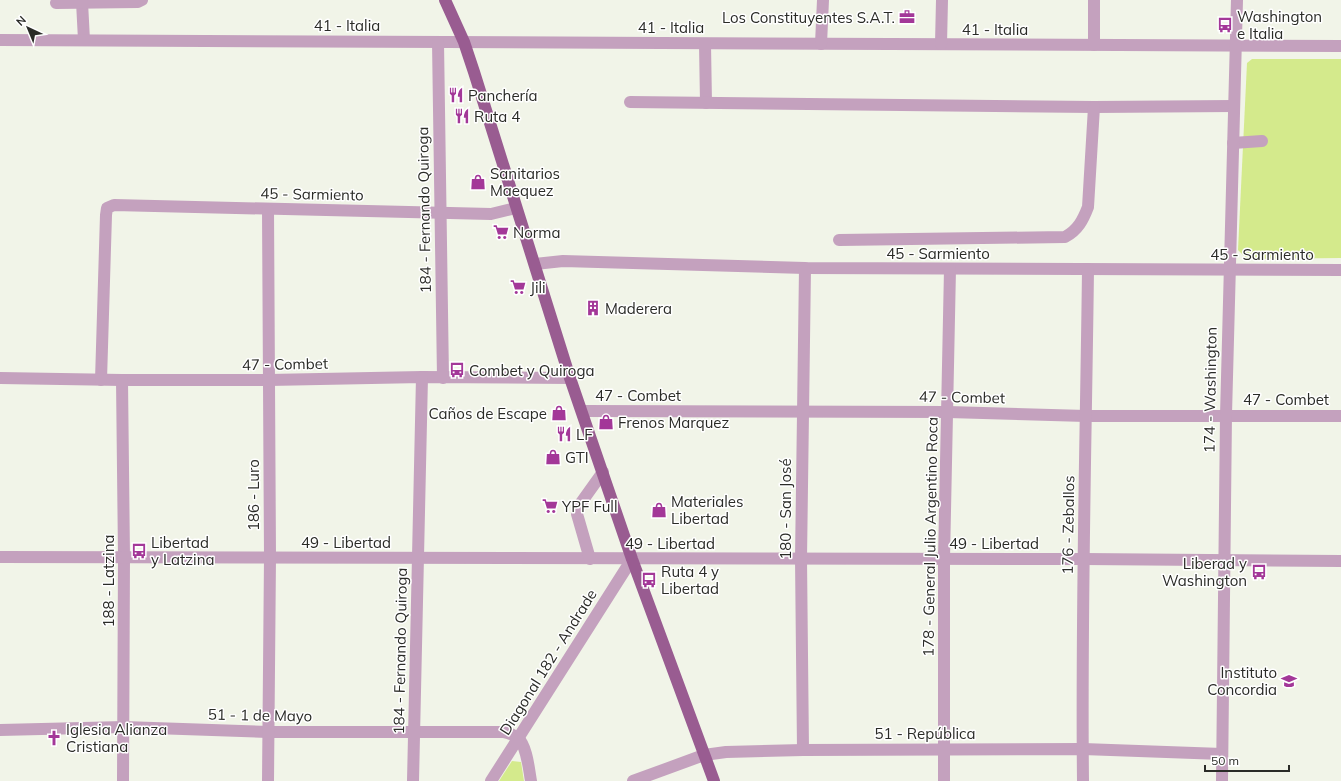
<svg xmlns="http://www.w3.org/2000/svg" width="1341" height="781" viewBox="0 0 1341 781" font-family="Mulish,sans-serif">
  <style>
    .green { fill: #d4ea8c }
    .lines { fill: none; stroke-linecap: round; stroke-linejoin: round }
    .minor { stroke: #c4a1be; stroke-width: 12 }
    .major { stroke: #995c91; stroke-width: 12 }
    .labels { text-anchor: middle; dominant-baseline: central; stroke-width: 3; stroke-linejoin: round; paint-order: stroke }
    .poi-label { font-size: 15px; fill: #2a2b27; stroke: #fff; text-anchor: start }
    .street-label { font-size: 15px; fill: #2a2b27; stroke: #fff }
  </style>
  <rect width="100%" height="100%" fill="#f1f4e8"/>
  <g class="green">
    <polygon points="1252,59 1341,59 1341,258 1247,259 1238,250 1247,63"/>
    <polygon points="512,761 521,762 524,781 499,781"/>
  </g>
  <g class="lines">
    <g class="minor">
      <polyline points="82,2 84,40"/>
      <polyline points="56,3 138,2 142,0"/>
      <polyline points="0,40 1341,46"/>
      <polyline points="438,42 443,378"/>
      <polyline points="705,44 706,103"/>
      <polyline points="821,44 823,0"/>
      <polyline points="941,44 942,0"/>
      <polyline points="1094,45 1094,0"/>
      <polyline points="630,102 1094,107 1234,106"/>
      <polyline points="1233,143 1262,141"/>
      <path d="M 839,240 L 1065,237 C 1078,230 1083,220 1088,207 L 1094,107"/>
      <polyline points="535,264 563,261 805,268 1341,270"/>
      <polyline points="0,378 122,380 269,380 422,377 570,378"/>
      <polyline points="101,380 106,215 107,208 114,205 491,214 516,208"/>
      <polyline points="122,380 124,557 123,781"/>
      <polyline points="583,411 948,412 1086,416 1341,416"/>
      <polyline points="0,557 1083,559 1341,561"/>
      <polyline points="590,559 577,514 578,507 603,472"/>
      <path d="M 0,730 L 124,727 L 268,732 L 504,732 C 509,733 514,735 518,738 C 527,746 529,770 531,781"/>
      <polyline points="803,750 801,559 805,268"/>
      <polyline points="268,781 270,557 268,210"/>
      <polyline points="413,781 422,377"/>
      <polyline points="491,781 632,559"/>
      <polyline points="633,781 704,755 726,752 803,750 1083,749 1222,754"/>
      <polyline points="944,781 944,559 950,269"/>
      <path d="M 1083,781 C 1081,610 1086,440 1088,269"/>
      <polyline points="1222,781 1226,415 1237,0"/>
    </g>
    <polyline class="major" points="445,0 464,42 474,72 570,378 632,559 714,781"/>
  </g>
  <defs>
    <symbol id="office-bare" viewBox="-9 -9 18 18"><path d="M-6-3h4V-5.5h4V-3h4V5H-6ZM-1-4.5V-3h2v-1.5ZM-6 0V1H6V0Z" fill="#a33798" stroke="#fff" stroke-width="2.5" paint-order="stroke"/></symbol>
    <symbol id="bus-bare" viewBox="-9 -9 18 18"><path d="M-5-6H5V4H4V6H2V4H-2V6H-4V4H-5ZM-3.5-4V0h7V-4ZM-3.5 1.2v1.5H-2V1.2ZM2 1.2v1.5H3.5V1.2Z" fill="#a33798" stroke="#fff" stroke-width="2.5" paint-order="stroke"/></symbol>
    <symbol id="restaurant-bare" viewBox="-9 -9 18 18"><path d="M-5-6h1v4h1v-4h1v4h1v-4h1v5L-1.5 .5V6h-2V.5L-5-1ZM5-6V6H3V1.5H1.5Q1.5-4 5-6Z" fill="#a33798" stroke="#fff" stroke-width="2.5" paint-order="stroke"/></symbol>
    <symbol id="shop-bare" viewBox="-9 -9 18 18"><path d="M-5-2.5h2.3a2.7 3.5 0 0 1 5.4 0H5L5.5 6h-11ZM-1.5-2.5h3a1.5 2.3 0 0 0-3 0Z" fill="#a33798" stroke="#fff" stroke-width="2.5" paint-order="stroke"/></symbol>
    <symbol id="supermarket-bare" viewBox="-9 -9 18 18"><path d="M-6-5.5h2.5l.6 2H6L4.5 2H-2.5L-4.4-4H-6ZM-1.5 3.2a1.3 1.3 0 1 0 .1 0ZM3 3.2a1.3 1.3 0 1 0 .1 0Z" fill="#a33798" stroke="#fff" stroke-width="2.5" paint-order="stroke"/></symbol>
    <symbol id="building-bare" viewBox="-9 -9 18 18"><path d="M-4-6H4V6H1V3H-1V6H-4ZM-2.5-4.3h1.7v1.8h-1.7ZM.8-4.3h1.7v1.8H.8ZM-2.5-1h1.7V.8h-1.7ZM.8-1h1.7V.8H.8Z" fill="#a33798" stroke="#fff" stroke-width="2.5" paint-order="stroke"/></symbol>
    <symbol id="school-bare" viewBox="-9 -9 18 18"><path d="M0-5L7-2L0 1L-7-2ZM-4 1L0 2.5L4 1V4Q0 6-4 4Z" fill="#a33798" stroke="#fff" stroke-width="2.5" paint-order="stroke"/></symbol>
    <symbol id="church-bare" viewBox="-9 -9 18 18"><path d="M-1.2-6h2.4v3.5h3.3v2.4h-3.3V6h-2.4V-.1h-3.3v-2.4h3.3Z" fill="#a33798" stroke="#fff" stroke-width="2.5" paint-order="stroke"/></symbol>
  </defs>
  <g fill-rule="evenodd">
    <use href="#office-bare" x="896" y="6" width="22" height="22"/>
    <use href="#bus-bare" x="1214" y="14" width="22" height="22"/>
    <use href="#restaurant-bare" x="445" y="84" width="22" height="22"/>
    <use href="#restaurant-bare" x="451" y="105" width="22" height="22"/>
    <use href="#shop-bare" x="467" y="171" width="22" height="22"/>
    <use href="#supermarket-bare" x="490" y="221" width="22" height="22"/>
    <use href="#supermarket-bare" x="507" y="276" width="22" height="22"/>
    <use href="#building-bare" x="582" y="297" width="22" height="22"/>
    <use href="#bus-bare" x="446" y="359" width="22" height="22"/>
    <use href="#shop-bare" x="548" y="402" width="22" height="22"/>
    <use href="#shop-bare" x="595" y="411" width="22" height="22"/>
    <use href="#restaurant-bare" x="553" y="423" width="22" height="22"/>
    <use href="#shop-bare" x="542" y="446" width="22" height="22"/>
    <use href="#supermarket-bare" x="539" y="495" width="22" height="22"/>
    <use href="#shop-bare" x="648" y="499" width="22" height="22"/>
    <use href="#bus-bare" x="128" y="540" width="22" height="22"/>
    <use href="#bus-bare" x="1248" y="561" width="22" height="22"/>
    <use href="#bus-bare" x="638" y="569" width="22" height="22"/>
    <use href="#school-bare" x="1278" y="670" width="22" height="22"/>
    <use href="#church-bare" x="43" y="727" width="22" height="22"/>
  </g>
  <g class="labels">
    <g class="poi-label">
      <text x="1237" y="16">Washington<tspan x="1237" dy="17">e Italia</tspan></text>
      <text x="895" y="17" text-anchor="end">Los Constituyentes S.A.T.</text>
      <text x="468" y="95">Panchería</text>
      <text x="474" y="116">Ruta 4</text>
      <text x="490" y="173">Sanitarios<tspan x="490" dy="17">Maequez</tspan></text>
      <text x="513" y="232">Norma</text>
      <text x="530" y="287">Jili</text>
      <text x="605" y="308">Maderera</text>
      <text x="469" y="370">Combet y Quiroga</text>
      <text x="547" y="413" text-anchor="end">Caños de Escape</text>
      <text x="618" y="422">Frenos Marquez</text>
      <text x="576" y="434">LF</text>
      <text x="565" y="457">GTI</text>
      <text x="671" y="501">Materiales<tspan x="671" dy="17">Libertad</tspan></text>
      <text x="562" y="506">YPF Full</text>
      <text x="151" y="542">Libertad<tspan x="151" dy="17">y Latzina</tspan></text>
      <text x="1247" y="563" text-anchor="end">Liberad y<tspan x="1247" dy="17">Washington</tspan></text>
      <text x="661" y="571">Ruta 4 y<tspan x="661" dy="17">Libertad</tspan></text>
      <text x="1277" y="672" text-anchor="end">Instituto<tspan x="1277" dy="17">Concordia</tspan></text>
      <text x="66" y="729">Iglesia Alianza<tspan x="66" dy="17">Cristiana</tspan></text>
    </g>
    <g class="street-label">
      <text x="347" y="25">41 - Italia</text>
      <text x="671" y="27">41 - Italia</text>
      <text x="995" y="29">41 - Italia</text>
      <text transform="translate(312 194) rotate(1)">45 - Sarmiento</text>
      <text transform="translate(424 210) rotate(-91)">184 - Fernando Quiroga</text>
      <text x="938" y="253">45 - Sarmiento</text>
      <text x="1262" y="254">45 - Sarmiento</text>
      <text transform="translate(285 364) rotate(-1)">47 - Combet</text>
      <text transform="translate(1210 390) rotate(-89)">174 - Washington</text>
      <text x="638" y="395">47 - Combet</text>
      <text transform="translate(962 397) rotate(1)">47 - Combet</text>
      <text x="1286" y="399">47 - Combet</text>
      <text transform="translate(253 495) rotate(-90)">186 - Luro</text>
      <text transform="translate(785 509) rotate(-90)">180 - San José</text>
      <text transform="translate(1068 525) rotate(-89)">176 - Zeballos</text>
      <text transform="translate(930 537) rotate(-89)">178 - General Julio Argentino Roca</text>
      <text x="346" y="542">49 - Libertad</text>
      <text x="670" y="543">49 - Libertad</text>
      <text x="994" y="543">49 - Libertad</text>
      <text transform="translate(108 581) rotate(-90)">188 - Latzina</text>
      <text transform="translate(400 651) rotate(-89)">184 - Fernando Quiroga</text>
      <text transform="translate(548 662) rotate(-58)">Diagonal 182 - Andrade</text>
      <text transform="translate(260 715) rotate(1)">51 - 1 de Mayo</text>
      <text x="925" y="733">51 - República</text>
    </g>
  </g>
  <g transform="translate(28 28) rotate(316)" stroke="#ffffff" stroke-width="3" paint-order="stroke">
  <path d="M0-3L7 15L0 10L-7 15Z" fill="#2a2b27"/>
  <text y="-6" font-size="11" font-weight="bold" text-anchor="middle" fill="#2a2b27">N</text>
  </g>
  <path d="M1205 765v6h84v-6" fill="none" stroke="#2a2b27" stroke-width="2"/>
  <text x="1211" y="765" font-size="12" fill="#2a2b27" stroke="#ffffff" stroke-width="3" paint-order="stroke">50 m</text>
</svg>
